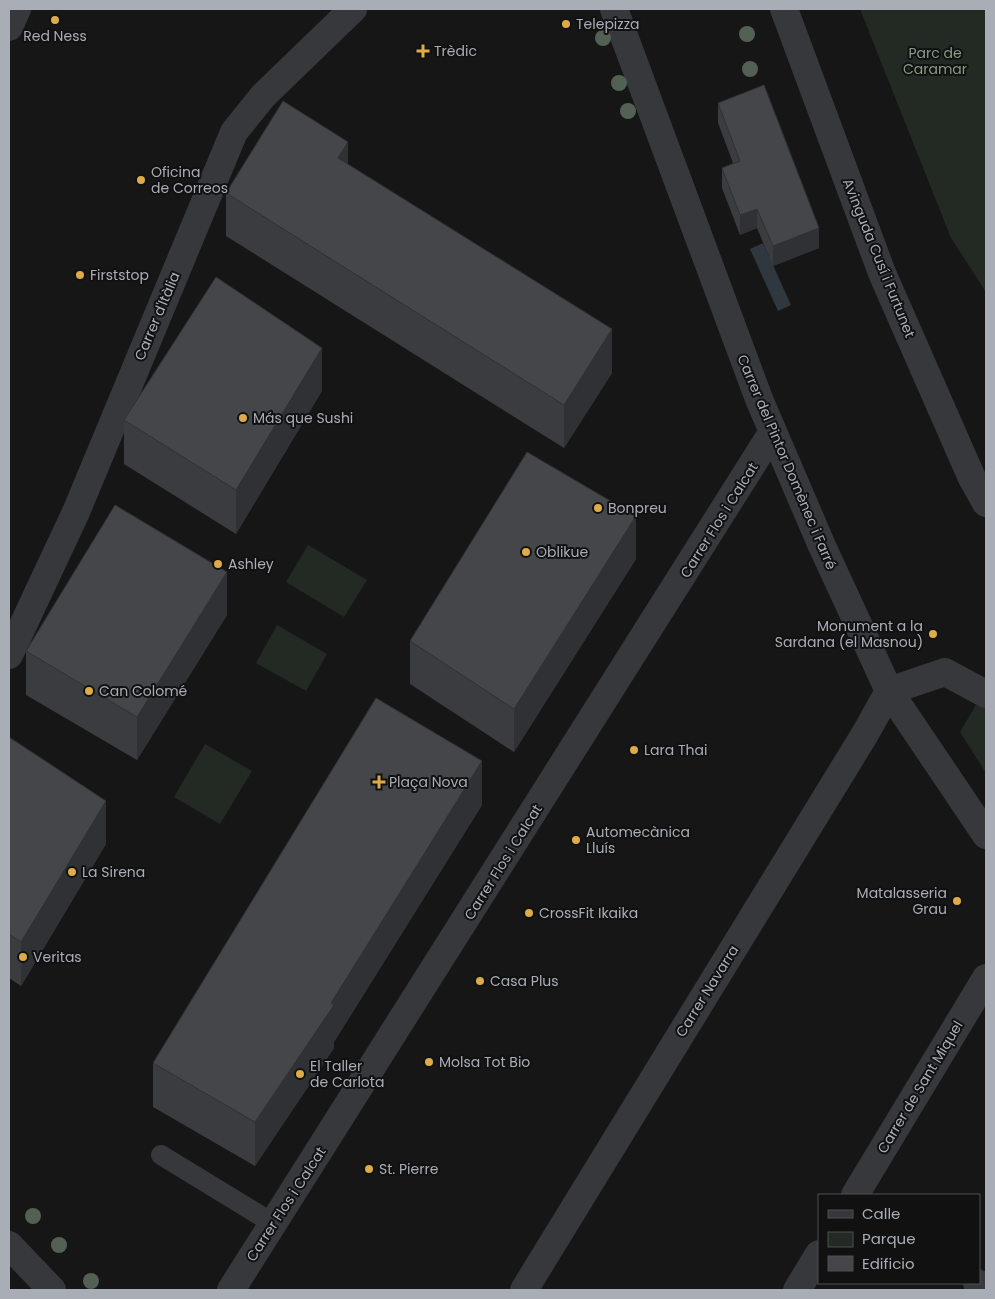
<svg xmlns="http://www.w3.org/2000/svg" width="995" height="1299" viewBox="0 0 995 1299" font-family="Poppins,sans-serif">
  <style>
    .green { fill: #222a23 }
    .water { fill: #30383f }
    .lines { fill: none; stroke-linecap: round; stroke-linejoin: round }
    .service { stroke: #37383c; stroke-width: 20 }
    .pedestrian { stroke: #37383c; stroke-width: 28 }
    .minor { stroke: #37383c; stroke-width: 28 }
    .tertiary { stroke: #37383c; stroke-width: 28 }
    .tree { fill: #526154 }
    .wall { fill: #3b3c40 }
    .shaded-wall { fill: #303134 }
    .building { fill: #45464a; stroke: #303134 }
    .poi-dot { fill: #ddac49; stroke: #111112; stroke-width: 2 }
    .labels { text-anchor: middle; dominant-baseline: central; stroke-width: 4; stroke-linejoin: round; paint-order: stroke }
    .poi-label { font-size: 14px; fill: #a9adb6; stroke: #111112; text-anchor: start }
    .park-label { font-size: 14px; fill: #839f85; stroke: #111112 }
    .street-label { font-size: 14px; fill: #a9adb6; stroke: #111112 }
  </style>
  <rect width="100%" height="100%" fill="#161617"/>
  <g class="green">
    <polygon points="860,9 986,9 986,292 951,238"/>
    <polygon points="308,545 367,580 344,617 286,582"/>
    <polygon points="277,625 327,654 306,691 256,663"/>
    <polygon points="983,693 986,694 986,773 960,732"/>
    <polygon points="205,744 252,771 220,824 174,797"/>
  </g>
  <polygon class="water" points="763,243 791,305 778,311 750,249"/>
  <g class="lines">
    <polyline class="service" points="161,1155 274,1224"/>
    <g class="pedestrian">
      <polyline points="889,691 945,672 986,694"/>
      <polyline points="977,1283 986,1289"/>
    </g>
    <g class="minor">
      <polyline points="614,9 759,399 822,546 889,691 986,835"/>
      <polyline points="784,9 882,273 972,478 986,503"/>
      <polyline points="9,27 17,9"/>
      <polyline points="9,655 76,512 234,132 263,96 353,9"/>
      <polyline points="855,1195 986,978"/>
      <polyline points="9,1245 52,1290"/>
      <polyline points="231,1290 772,433"/>
      <polyline points="797,1290 819,1254"/>
    </g>
    <polyline class="tertiary" points="524,1290 865,734 889,691"/>
  </g>
  <g class="tree">
    <circle cx="747" cy="34" r="8"/>
    <circle cx="603" cy="38" r="8"/>
    <circle cx="750" cy="69" r="8"/>
    <circle cx="619" cy="83" r="8"/>
    <circle cx="628" cy="111" r="8"/>
    <circle cx="33" cy="1216" r="8"/>
    <circle cx="59" cy="1245" r="8"/>
    <circle cx="91" cy="1281" r="8"/>
  </g>
  <g class="wall">
    <polygon points="718,103 819,248 773,266 757,228 740,235 722,188 722,168 733,163 718,123"/>
    <polygon points="226,193 612,373 564,448 226,236"/>
    <polygon points="322,391 236,534 124,464 124,420"/>
    <polygon points="636,559 514,752 410,684 410,641"/>
    <polygon points="227,615 137,760 26,695 26,651"/>
    <polygon points="9,737 106,844 21,986 9,978"/>
    <polygon points="482,805 334,1042 334,1048 255,1166 153,1107 153,1063"/>
  </g>
  <g class="shaded-wall">
    <polygon points="348,142 348,186 338,158"/>
    <polygon points="757,209 757,228 740,235 740,215"/>
    <polygon points="819,228 819,248 773,266 773,246"/>
    <polygon points="612,329 612,373 564,448 564,405"/>
    <polygon points="322,348 322,391 236,534 236,490"/>
    <polygon points="636,516 636,559 514,752 514,709"/>
    <polygon points="227,572 227,615 137,760 137,717"/>
    <polygon points="482,761 482,805 334,1042 334,1048 255,1166 255,1122 331,1003"/>
    <polygon points="106,801 106,844 21,986 21,942"/>
  </g>
  <g class="building">
    <polygon points="764,85 819,228 773,246 757,209 740,215 722,168 740,161 718,103"/>
    <polygon points="283,101 348,142 338,158 612,329 564,405 226,193"/>
    <polygon points="216,277 322,348 236,490 124,420"/>
    <polygon points="527,452 636,516 514,709 410,641"/>
    <polygon points="115,505 227,572 137,717 26,651"/>
    <polygon points="376,698 482,761 331,1003 334,1005 255,1122 153,1063"/>
    <polygon points="9,737 106,801 21,942 9,934"/>
  </g>
  <g class="poi-dot">
    <circle cx="55" cy="20" r="5"/>
    <circle cx="566" cy="24" r="5"/>
    <path d="M420.5 43.5h5v5h5v5h-5v5h-5v-5h-5v-5h5z"/>
    <circle cx="141" cy="180" r="5"/>
    <circle cx="80" cy="275" r="5"/>
    <circle cx="243" cy="418" r="5"/>
    <circle cx="598" cy="508" r="5"/>
    <circle cx="526" cy="552" r="5"/>
    <circle cx="218" cy="564" r="5"/>
    <circle cx="933" cy="634" r="5"/>
    <circle cx="89" cy="691" r="5"/>
    <circle cx="634" cy="750" r="5"/>
    <path d="M376.5 774.5h5v5h5v5h-5v5h-5v-5h-5v-5h5z"/>
    <circle cx="576" cy="840" r="5"/>
    <circle cx="72" cy="872" r="5"/>
    <circle cx="957" cy="901" r="5"/>
    <circle cx="529" cy="913" r="5"/>
    <circle cx="23" cy="957" r="5"/>
    <circle cx="480" cy="981" r="5"/>
    <circle cx="429" cy="1062" r="5"/>
    <circle cx="300" cy="1074" r="5"/>
    <circle cx="369" cy="1169" r="5"/>
  </g>
  <g class="labels">
    <g class="poi-label">
      <text x="576" y="24">Telepizza</text>
      <text x="55" y="36" text-anchor="middle">Red Ness</text>
      <text x="434" y="51">Trèdic</text>
      <text x="151" y="172">Oficina<tspan x="151" dy="16">de Correos</tspan></text>
      <text x="90" y="275">Firststop</text>
      <text x="253" y="418">Más que Sushi</text>
      <text x="608" y="508">Bonpreu</text>
      <text x="536" y="552">Oblikue</text>
      <text x="228" y="564">Ashley</text>
      <text x="923" y="626" text-anchor="end">Monument a la<tspan x="923" dy="16">Sardana (el Masnou)</tspan></text>
      <text x="99" y="691">Can Colomé</text>
      <text x="644" y="750">Lara Thai</text>
      <text x="389" y="782">Plaça Nova</text>
      <text x="586" y="832">Automecànica<tspan x="586" dy="16">Lluís</tspan></text>
      <text x="82" y="872">La Sirena</text>
      <text x="947" y="893" text-anchor="end">Matalasseria<tspan x="947" dy="16">Grau</tspan></text>
      <text x="539" y="913">CrossFit Ikaika</text>
      <text x="33" y="957">Veritas</text>
      <text x="490" y="981">Casa Plus</text>
      <text x="439" y="1062">Molsa Tot Bio</text>
      <text x="310" y="1066">El Taller<tspan x="310" dy="16">de Carlota</tspan></text>
      <text x="379" y="1169">St. Pierre</text>
    </g>
    <g class="park-label">
      <text x="935" y="53">Parc de<tspan x="935" dy="16">Caramar</tspan></text>
    </g>
    <g class="street-label">
      <text transform="translate(879 258) rotate(68)">Avinguda Cusí i Furtunet</text>
      <text transform="translate(157 316) rotate(-67)">Carrer d'Itàlia</text>
      <text transform="translate(787 462) rotate(67)">Carrer del Pintor Domènec i Farré</text>
      <text transform="translate(719 520) rotate(-58)">Carrer Flos i Calcat</text>
      <text transform="translate(503 862) rotate(-58)">Carrer Flos i Calcat</text>
      <text transform="translate(707 991) rotate(-58)">Carrer Navarra</text>
      <text transform="translate(920 1087) rotate(-59)">Carrer de Sant Miquel</text>
      <text transform="translate(286 1204) rotate(-57)">Carrer Flos i Calcat</text>
    </g>
  </g>
  <rect width="995" height="1299" fill="none" stroke="#a9adb6" stroke-width="20"/>
  <rect x="818" y="1194" width="162" height="90" fill="#111112" stroke="#4e4f54"/>
  <rect x="828" y="1210" width="25" height="8" fill="#37383c" stroke="#4e4f54"/>
  <text x="862" y="1219" font-size="15" fill="#a9adb6">Calle</text>
  <rect x="828" y="1232" width="25" height="15" fill="#222a23" stroke="#4e4f54"/>
  <text x="862" y="1244" font-size="15" fill="#a9adb6">Parque</text>
  <rect x="828" y="1256" width="25" height="15" fill="#45464a" stroke="#4e4f54"/>
  <text x="862" y="1269" font-size="15" fill="#a9adb6">Edificio</text>
</svg>
